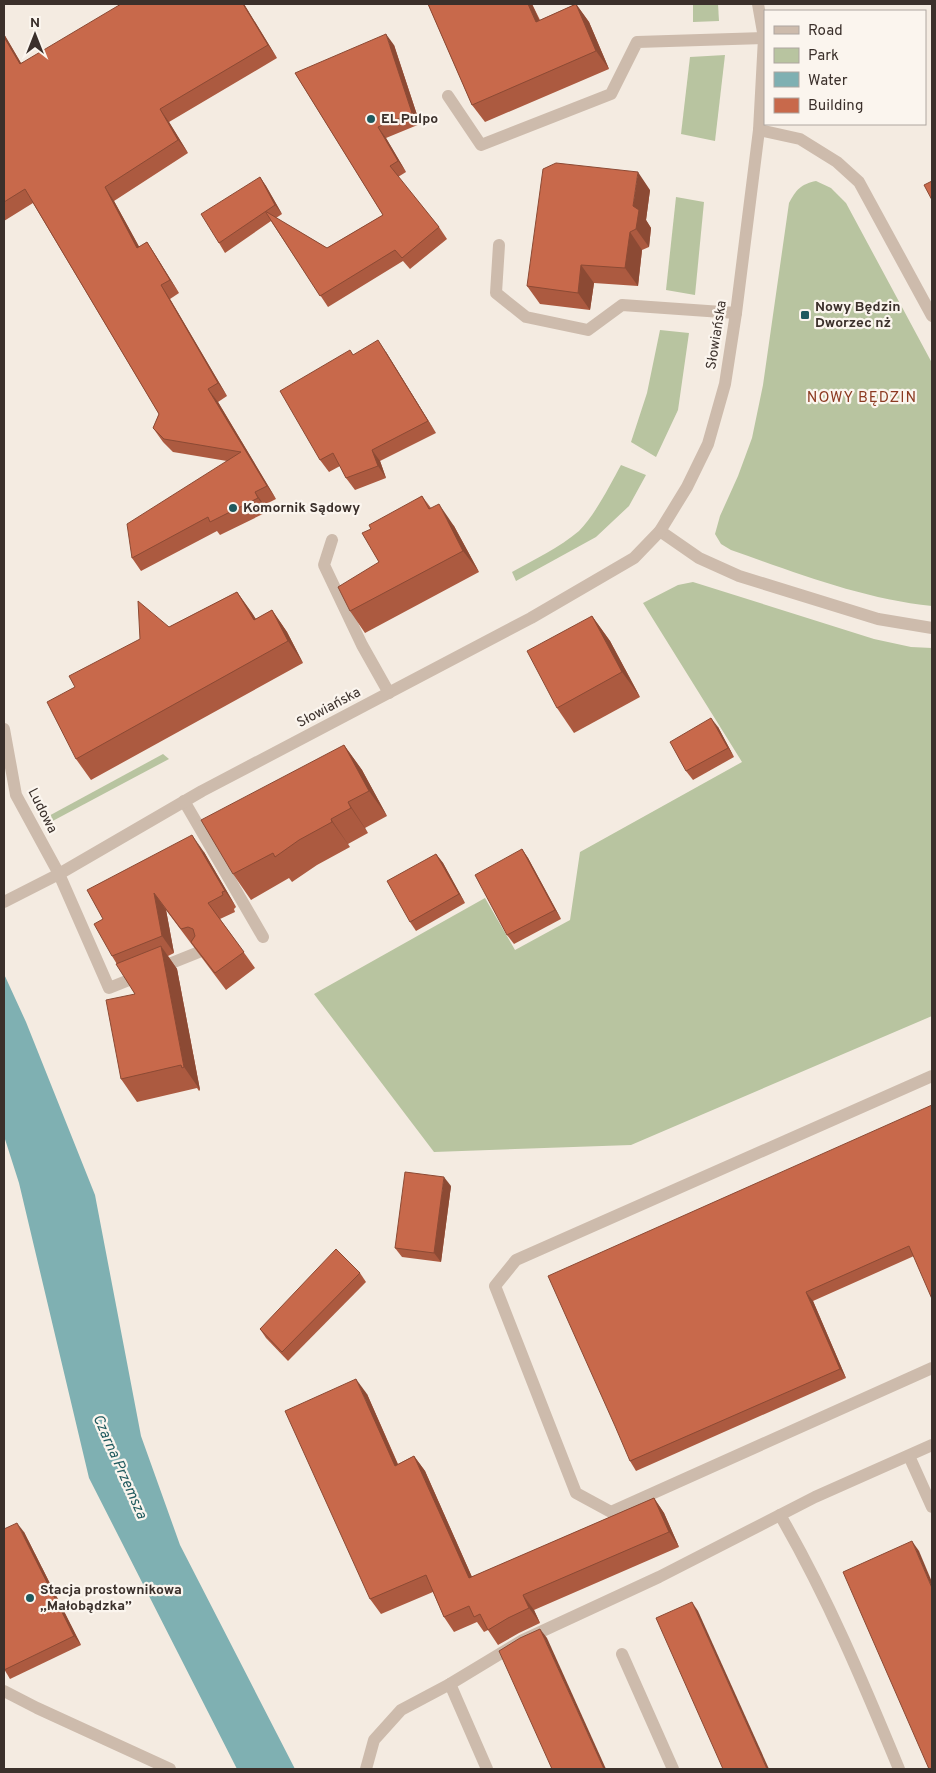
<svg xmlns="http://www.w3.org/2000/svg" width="936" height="1773" viewBox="0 0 936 1773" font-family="Overpass,sans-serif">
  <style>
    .green { fill: #b8c4a0 }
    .water { fill: #7fb0b2 }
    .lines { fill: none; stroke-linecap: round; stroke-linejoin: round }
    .minor { stroke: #cdbbac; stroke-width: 12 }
    .wall { fill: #ac5a40 }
    .shaded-wall { fill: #8c4a34 }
    .building { fill: #c8694b; stroke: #8c4a34 }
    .poi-dot { fill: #1f5a5e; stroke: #fbf5ee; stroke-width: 2 }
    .labels { text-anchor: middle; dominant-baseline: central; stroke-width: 4.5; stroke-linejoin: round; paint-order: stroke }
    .poi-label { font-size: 14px; font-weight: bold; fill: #3b302b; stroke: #fbf5ee; text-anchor: start }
    .street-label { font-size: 14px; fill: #3b302b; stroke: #fbf5ee }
    .neighbourhood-label { font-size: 15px; letter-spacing: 1px; fill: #8c3b22; stroke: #fbf5ee }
    .water-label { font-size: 15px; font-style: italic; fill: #1f5a5e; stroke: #fbf5ee }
  </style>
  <rect width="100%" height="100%" fill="#f4ebe1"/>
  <g class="green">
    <polygon points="693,4 718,4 719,21 693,22"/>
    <polygon points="725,55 715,141 681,134 690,57"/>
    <path d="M 816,181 L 831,188 L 846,203 L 932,363 L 932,606 C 863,599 796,573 731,550 L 721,544 L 715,534 L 720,516 L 738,476 L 752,438 L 763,385 L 789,203 C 796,190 801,184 816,181 Z"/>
    <polygon points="676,197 704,202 695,295 666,290"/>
    <polygon points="660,330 689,333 678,410 656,457 631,442 647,393"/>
    <path d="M 621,465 L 646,475 L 629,506 L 596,537 L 516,581 L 512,572 C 535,559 559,548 579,531 C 595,515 610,485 621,465 Z"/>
    <polygon points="693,582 874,639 911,647 932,648 932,1016 631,1145 434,1152 314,994 485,898 515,950 570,920 580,852 742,762 643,603 678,585"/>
    <polygon points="163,754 169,759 47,824 45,818"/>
  </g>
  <polygon class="water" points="4,974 26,1022 95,1195 141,1436 180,1545 295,1769 237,1769 89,1478 19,1183 4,1136"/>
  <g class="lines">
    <g class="minor">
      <polyline points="448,96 481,145 611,94 637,42 764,38"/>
      <polyline points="759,130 800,139 837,162 859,182 932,316"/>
      <polyline points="499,245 496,293 526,317 588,330 622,305 736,313"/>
      <polyline points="660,531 699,558 739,576 878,619 932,628"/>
      <polyline points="332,540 324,565 362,645 389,693"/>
      <polyline points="4,729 16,795 59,874 109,988 199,952"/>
      <polyline points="184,801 263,937"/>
      <polyline points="4,902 59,874 202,791 531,618 634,558 660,531 687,487 708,444 725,384 736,313 759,130 764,38 758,4"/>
      <polyline points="932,1076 516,1260 495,1286 576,1493 611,1512 932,1368"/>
      <polyline points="909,1456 932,1507"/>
      <path d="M 780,1515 C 827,1596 863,1682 899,1769"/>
      <polyline points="622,1654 673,1769"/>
      <polyline points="450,1684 487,1769"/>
      <polyline points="4,1691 37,1708 170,1769"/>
      <polyline points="366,1769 374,1740 401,1710 450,1684 523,1640 659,1577 815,1497 932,1445"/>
    </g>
  </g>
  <g class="wall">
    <polygon points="244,4 277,58 169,122 188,153 114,201 139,247 147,242 156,256 179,293 170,299 227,396 218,402 276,499 264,505 267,512 220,535 217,531 141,571 132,558 227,461 173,452 163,442 153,428 159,414 33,203 4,221 4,34 21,63"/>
    <polygon points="428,4 532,4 540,20 576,4 589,22 609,69 485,122 472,105"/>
    <polygon points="394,45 420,124 386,138 406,172 398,177 439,227 447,239 410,269 403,261 328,307 271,221 225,253 219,243 260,177 266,186 282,214 276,218 327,248 383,215 295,73"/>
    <polygon points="650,190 646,220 651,228 649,247 642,250 638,286 594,283 590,310 540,304 527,286"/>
    <polygon points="386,352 436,433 380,461 386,478 355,490 346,478 340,466 329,472 320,460 353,355"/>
    <polygon points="422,496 431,508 454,526 479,572 365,633 350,611 379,562 371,529"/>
    <polygon points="237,592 256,619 272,610 287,632 303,663 91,780 76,759 75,687 169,627"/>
    <polygon points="592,616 610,641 640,697 574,733 557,708"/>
    <polygon points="718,727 734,757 693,780 686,771"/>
    <polygon points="344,745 362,770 387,816 365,828 368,833 348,844 350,847 317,865 292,882 289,878 251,900 233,874"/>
    <polygon points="522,849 528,858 561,919 514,944 507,935"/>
    <polygon points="204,852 236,907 234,909 235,912 220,919 255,968 226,990 166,910 174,953 168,956 177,969 200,1090 199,1091 197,1088 137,1102 121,1079 135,994 112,956 103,919"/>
    <polygon points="436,854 443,863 465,903 416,931 410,922"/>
    <polygon points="932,1105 914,1256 813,1301 846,1378 636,1471 630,1461"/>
    <polygon points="451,1186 441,1262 402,1257 395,1248"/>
    <polygon points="360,1273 366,1282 288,1361 266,1338 260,1329"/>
    <polygon points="367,1394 398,1464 414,1456 425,1471 472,1577 654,1498 664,1513 679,1547 534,1610 540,1623 519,1633 498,1645 488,1630 484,1632 477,1622 454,1632 444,1617 433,1592 381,1614 370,1599"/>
    <polygon points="24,1532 81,1645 10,1679 4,1669"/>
  </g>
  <g class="shaded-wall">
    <polygon points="243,4 244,4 277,58 268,45"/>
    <polygon points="528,4 532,4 548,40 536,22"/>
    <polygon points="576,4 589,22 609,69 596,51"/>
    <polygon points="4,34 29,77 20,64 4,37"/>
    <polygon points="386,34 394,45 420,124 412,113"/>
    <polygon points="160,109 169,122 188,153 178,140"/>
    <polygon points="378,127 386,138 406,172 398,161"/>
    <polygon points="638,172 650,190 646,220 651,228 649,247 636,229 633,206"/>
    <polygon points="260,177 266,186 282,214 275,205"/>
    <polygon points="105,187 114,201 147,261 137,248"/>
    <polygon points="630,232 642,250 638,286 625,268"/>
    <polygon points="147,242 156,256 179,293 170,280"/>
    <polygon points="581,265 594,283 590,310 578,293"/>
    <polygon points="161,285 170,299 227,396 218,383"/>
    <polygon points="378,340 386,352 436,433 428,421"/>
    <polygon points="208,389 218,402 276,499 267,486"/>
    <polygon points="372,450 380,461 386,478 378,466"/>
    <polygon points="255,492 264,505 267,512 258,498"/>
    <polygon points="439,504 454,526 479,572 463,551"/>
    <polygon points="237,592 252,613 269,641 254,620"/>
    <polygon points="272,610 287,632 303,663 288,641"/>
    <polygon points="592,616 610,641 640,697 622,672"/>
    <polygon points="711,718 718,727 734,757 728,748"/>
    <polygon points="344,745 362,770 387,816 369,791"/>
    <polygon points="348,802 365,828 368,833 351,808"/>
    <polygon points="331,819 348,844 350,847 332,822"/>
    <polygon points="192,835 204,852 236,907 225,891"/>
    <polygon points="522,849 528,858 561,919 555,910"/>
    <polygon points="436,854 443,863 465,903 459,894"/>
    <polygon points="154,893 166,910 174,953 162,936"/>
    <polygon points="161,946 177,969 200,1090 184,1067"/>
    <polygon points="444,1177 451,1186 441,1262 434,1253"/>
    <polygon points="806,1292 813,1301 846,1378 840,1369"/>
    <polygon points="356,1379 367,1394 405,1481 395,1466"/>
    <polygon points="414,1456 425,1471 479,1593 469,1578"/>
    <polygon points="654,1498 664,1513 679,1547 669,1532"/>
    <polygon points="17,1523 24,1532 81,1645 74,1636"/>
    <polygon points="912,1541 919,1551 932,1582 932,1588"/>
    <polygon points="523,1595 534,1610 540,1623 529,1608"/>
    <polygon points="692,1602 698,1611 769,1769 767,1769"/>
    <polygon points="540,1629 547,1638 606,1769 604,1769"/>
  </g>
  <g class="building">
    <polygon points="121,4 243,4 268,45 160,109 178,140 105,187 137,248 147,242 170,280 161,285 218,383 208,389 267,486 255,492 258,498 210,522 208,517 132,558 127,524 241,452 164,439 153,428 159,414 25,189 4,202 4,37 20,64"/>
    <polygon points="428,4 528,4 536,22 576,4 596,51 472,105"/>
    <polygon points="386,34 412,113 378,127 398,161 390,166 439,227 402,258 395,250 320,296 265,211 327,248 383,215 295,73"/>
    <polygon points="556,163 638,172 633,206 639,210 636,229 630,232 625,268 581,265 578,293 527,286 543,169"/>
    <polygon points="260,177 275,205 219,243 201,214"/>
    <polygon points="932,181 932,200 924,185"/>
    <polygon points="378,340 428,421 372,450 378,466 346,478 333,453 320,460 280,391 350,350 353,355"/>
    <polygon points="422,496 429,509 439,504 463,551 350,611 338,587 379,562 362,533 371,529 369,525"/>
    <polygon points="237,592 254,620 272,610 288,641 76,759 47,702 75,687 69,676 140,639 138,601 169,627"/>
    <polygon points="592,616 622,672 557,708 527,651"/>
    <polygon points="711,718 728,748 686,771 670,742"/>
    <polygon points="344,745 369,791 348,802 351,808 331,819 332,822 299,840 275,857 273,853 233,874 201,820"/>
    <polygon points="192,835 225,891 222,892 223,895 208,903 244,952 215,973 191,942 195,936 193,929 188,927 181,929 154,893 162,936 112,956 94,924 103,919 87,890"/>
    <polygon points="522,849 555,910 507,935 475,875"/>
    <polygon points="436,854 459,894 410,922 387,881"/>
    <polygon points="161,946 184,1067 182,1068 181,1065 121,1079 106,1000 135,994 116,964"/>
    <polygon points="932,1105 932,1299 909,1246 806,1292 840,1369 630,1461 615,1426 548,1276"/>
    <polygon points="405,1172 444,1177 434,1253 395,1248"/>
    <polygon points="336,1249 360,1273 282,1352 260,1329"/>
    <polygon points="356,1379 395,1466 414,1456 469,1578 654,1498 669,1532 523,1595 529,1608 508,1618 488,1630 480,1614 474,1617 469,1606 444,1617 426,1575 370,1599 285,1411"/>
    <polygon points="17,1523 74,1636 4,1670 4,1529"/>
    <polygon points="912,1541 932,1588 932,1769 929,1769 843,1572"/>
    <polygon points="692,1602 767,1769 723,1769 656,1618"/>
    <polygon points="540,1629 604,1769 552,1769 499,1651 520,1638"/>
  </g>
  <g class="poi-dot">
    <circle cx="371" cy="119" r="5"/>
    <rect x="800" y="310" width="10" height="10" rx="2.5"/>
    <circle cx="233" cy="508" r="5"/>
    <circle cx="30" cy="1598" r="5"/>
  </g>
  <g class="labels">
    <g class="poi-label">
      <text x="381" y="119">EL Pulpo</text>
      <text x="815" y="307">Nowy Będzin<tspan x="815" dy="16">Dworzec nż</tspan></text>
      <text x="243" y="508">Komornik Sądowy</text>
      <text x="40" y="1590">Stacja prostownikowa<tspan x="40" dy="16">„Małobądzka”</tspan></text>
    </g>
    <g class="street-label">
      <text transform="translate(717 335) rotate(-81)">Słowiańska</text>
      <text transform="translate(329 708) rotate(-28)">Słowiańska</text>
      <text transform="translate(42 811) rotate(63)">Ludowa</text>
    </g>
    <g class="neighbourhood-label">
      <text x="862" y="398">NOWY BĘDZIN</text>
    </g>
    <g class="water-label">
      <text transform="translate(119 1467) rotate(66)">Czarna Przemsza</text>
    </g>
  </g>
  <rect width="936" height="1773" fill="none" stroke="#3b302b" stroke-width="10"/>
  <rect x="764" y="10" width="162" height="115" fill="#fbf5ee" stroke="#aea6a0"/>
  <rect x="774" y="26" width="25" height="8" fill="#cdbbac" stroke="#aea6a0"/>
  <text x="808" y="35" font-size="15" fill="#3b302b">Road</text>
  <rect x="774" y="48" width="25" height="15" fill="#b8c4a0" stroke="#aea6a0"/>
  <text x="808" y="60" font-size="15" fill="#3b302b">Park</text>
  <rect x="774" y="72" width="25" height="15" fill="#7fb0b2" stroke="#aea6a0"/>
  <text x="808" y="85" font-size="15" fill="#3b302b">Water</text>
  <rect x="774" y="98" width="25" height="15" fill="#c8694b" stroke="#aea6a0"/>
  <text x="808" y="110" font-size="15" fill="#3b302b">Building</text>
  <g transform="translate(35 35)" stroke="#fbf5ee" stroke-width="4" paint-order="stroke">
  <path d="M0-4L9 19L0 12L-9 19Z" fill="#3b302b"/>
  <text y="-8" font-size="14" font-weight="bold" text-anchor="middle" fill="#3b302b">N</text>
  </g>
</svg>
